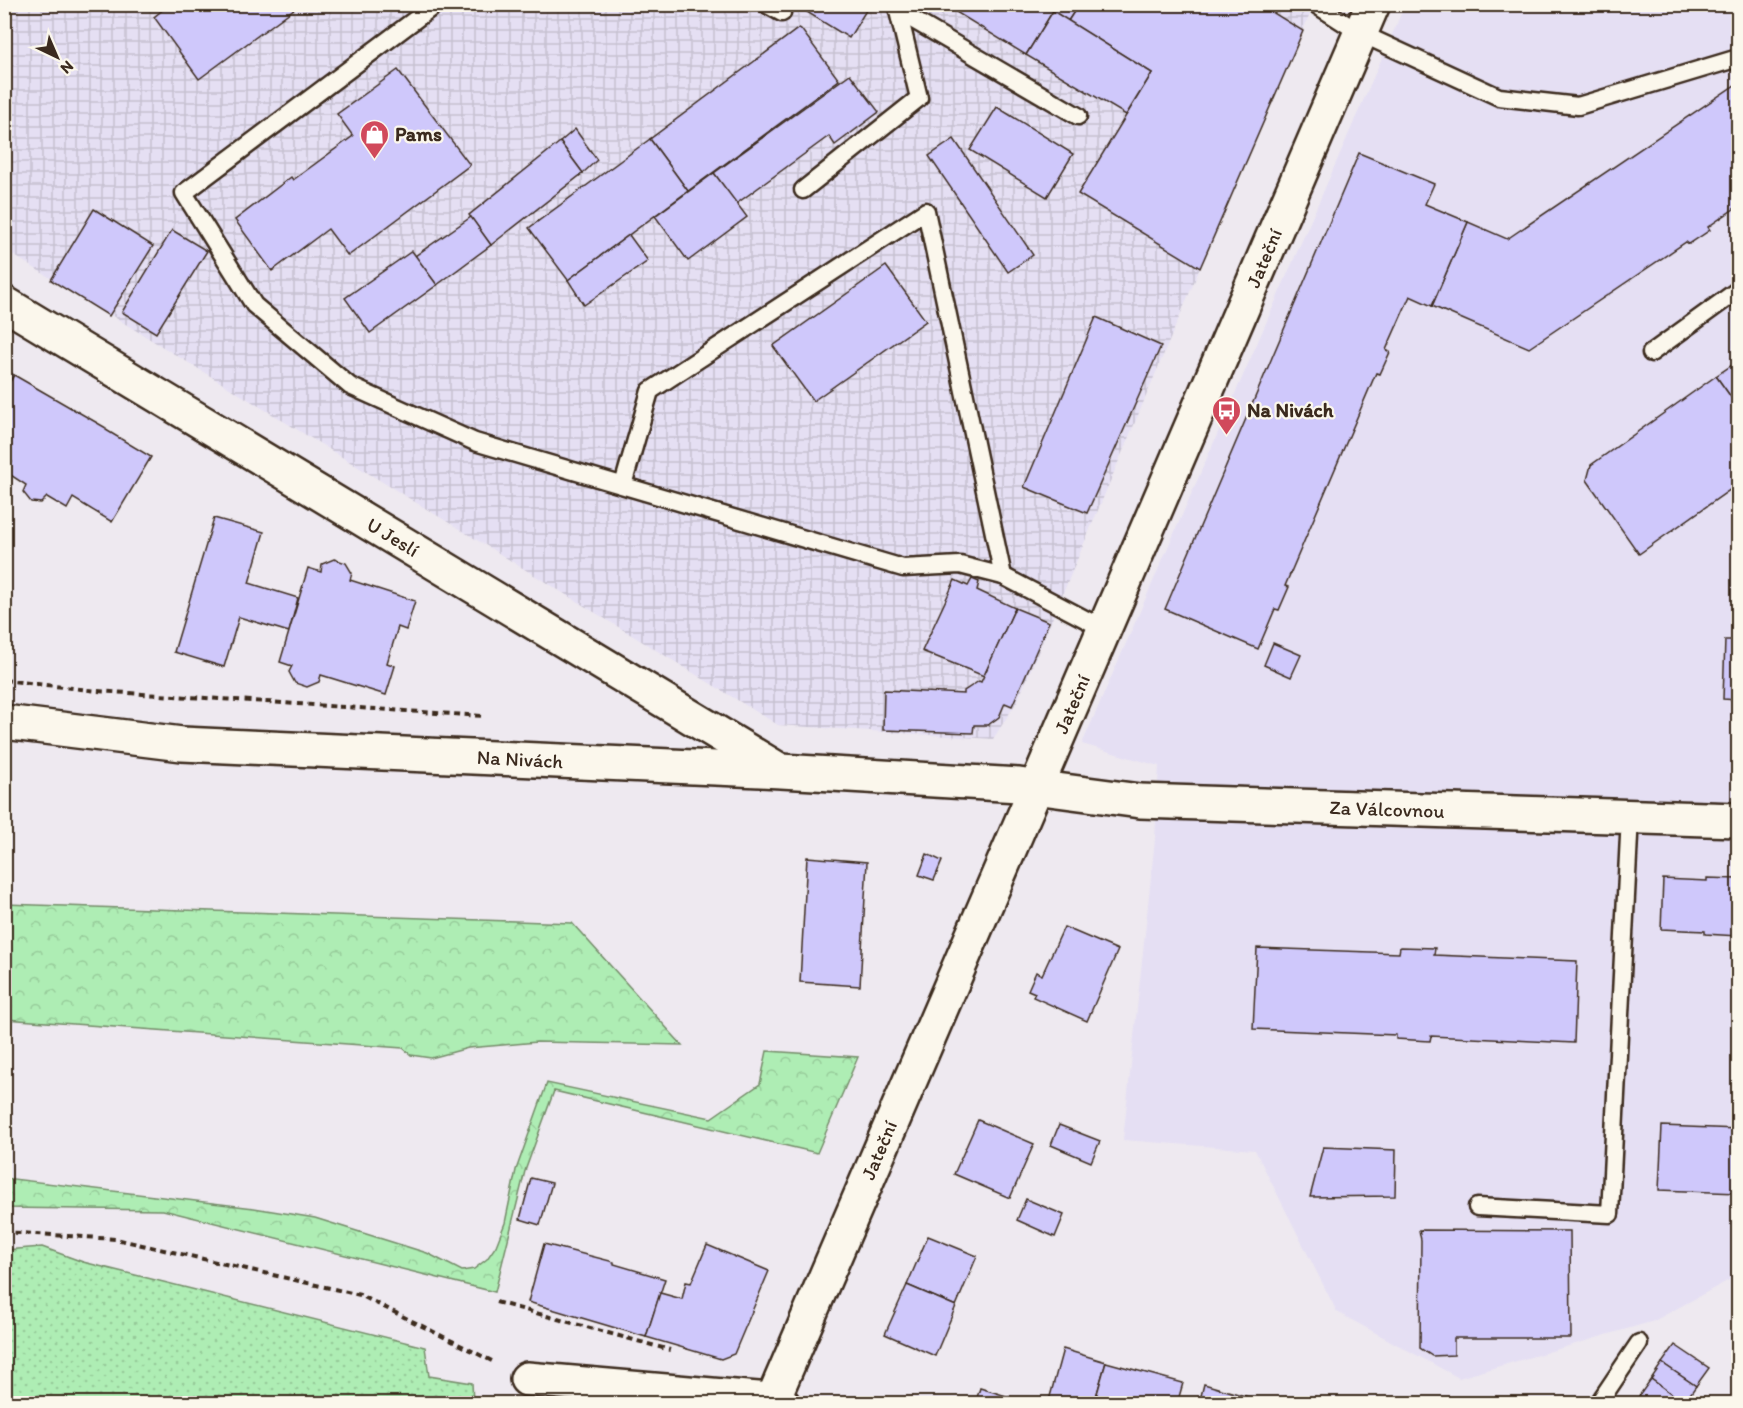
<svg xmlns="http://www.w3.org/2000/svg" width="1743" height="1408" viewBox="0 0 1743 1408" font-family="Itim,sans-serif">
  <style>
    .built { fill: #e5dff3 }
    .industrial { fill: url(#industrial-grid) }
    .forest { fill: url(#forest-crowns); stroke: #748c69; stroke-width: 1.5 }
    .garden { fill: url(#garden-dots); stroke: #748c69; stroke-width: 1.5 }
    .building { fill: #cfc8fb; stroke: #3b2a1e; stroke-width: 1.5 }
    .lines { fill: none; stroke-linecap: round; stroke-linejoin: round }
    .lane-casing { stroke: #3b2a1e; stroke-width: 21 }
    .street-casing { stroke: #3b2a1e; stroke-width: 38 }
    .path { stroke: #3b2a1e; stroke-width: 4; stroke-dasharray: 6 4.5; stroke-linecap: butt }
    .lane { stroke: #fbf7ec; stroke-width: 16 }
    .street { stroke: #fbf7ec; stroke-width: 33 }
    .labels { text-anchor: middle; dominant-baseline: central; stroke-width: 4.5; stroke-linejoin: round; paint-order: stroke }
    .poi-label { font-size: 20px; font-weight: bold; fill: #3b2a1e; stroke: #fbf7ec; text-anchor: start }
    .street-label { font-size: 20px; fill: #3b2a1e; stroke: #fbf7ec }
  </style>
  <defs>
    <pattern id="industrial-grid" width="8" height="8" patternUnits="userSpaceOnUse" patternTransform="scale(1.5)"><rect width="8" height="8" fill="#e5dff3"/><path d="M0 4h8M4 0v8" fill="none" stroke="#c5c0d0"/></pattern>
    <pattern id="forest-crowns" width="20" height="18" patternUnits="userSpaceOnUse" patternTransform="scale(1.5)"><rect width="20" height="18" fill="#aeedb4"/><path d="M2 6a3 3 0 1 1 6 0M12 15a3 3 0 1 1 6 0" fill="none" stroke="#97cb9a"/></pattern>
    <pattern id="garden-dots" width="8" height="8" patternUnits="userSpaceOnUse" patternTransform="scale(1.5)"><rect width="8" height="8" fill="#aeedb4"/><path d="M2 2h.1M6 6h.1" fill="none" stroke="#97cb9a" stroke-width="1.8" stroke-linecap="round"/></pattern>
  </defs>
  <rect width="100%" height="100%" fill="#eee9f0"/>
  <filter id="ink" filterUnits="userSpaceOnUse"><feTurbulence type="fractalNoise" baseFrequency=".0167" numOctaves="2"/><feDisplacementMap in="SourceGraphic" scale="12" xChannelSelector="R" yChannelSelector="G"/><feConvolveMatrix kernelMatrix="1 2 1 2 8 2 1 2 1" color-interpolation-filters="sRGB"/></filter>
  <g filter="url(#ink)">
    <polygon class="built" points="1405,5 1738,5 1738,1275 1654,1321 1459,1378 1337,1312 1255,1150 1123,1140 1155,839 1159,766 1082,744"/>
    <polygon class="industrial" points="4,5 1314,5 1200,268 1018,700 993,739 778,725 5,250"/>
    <g class="forest">
      <polygon points="5,904 572,923 682,1045 537,1042 468,1048 431,1058 411,1055 403,1048 5,1019"/>
      <polygon points="767,1051 858,1057 817,1153 554,1091 525,1171 495,1292 163,1210 5,1208 5,1178 254,1208 315,1218 427,1253 462,1271 474,1269 487,1259 496,1246 505,1223 516,1170 547,1083 711,1118 760,1084"/>
    </g>
    <polygon class="garden" points="42,1247 83,1262 425,1347 429,1376 472,1383 473,1403 5,1403 5,1250"/>
    <g class="building">
      <polygon points="170,4 297,4 298,6 199,79 154,17"/>
      <polygon points="794,4 870,4 849,38"/>
      <polygon points="943,4 1043,4 1053,11 1026,55"/>
      <polygon points="1043,4 1079,4 1068,21"/>
      <polygon points="1079,4 1259,4 1303,31 1200,268 1078,194 1152,73 1068,21"/>
      <polygon points="1053,11 1152,73 1126,115 1026,55"/>
      <polygon points="799,28 801,29 839,80 688,191 650,139"/>
      <polygon points="398,70 470,165 348,256 328,229 272,271 235,220 291,177 293,180 353,136 337,114"/>
      <polygon points="850,74 879,112 835,145 829,136 736,204 714,173"/>
      <polygon points="1738,83 1738,206 1708,227 1710,230 1689,244 1686,242 1529,348 1432,306 1468,222 1507,239"/>
      <polygon points="997,107 1073,154 1047,197 970,150"/>
      <polygon points="575,129 597,160 583,173 560,142"/>
      <polygon points="650,139 688,191 568,280 529,228"/>
      <polygon points="954,139 1033,255 1008,272 929,156"/>
      <polygon points="560,142 583,173 491,245 469,215"/>
      <polygon points="1359,153 1434,184 1425,204 1468,222 1432,306 1410,296 1386,350 1390,352 1380,374 1376,373 1285,586 1289,587 1279,610 1275,609 1258,649 1165,609"/>
      <polygon points="714,173 747,217 688,261 655,216"/>
      <polygon points="94,209 153,246 109,316 51,280"/>
      <polygon points="471,217 491,245 437,285 415,256"/>
      <polygon points="172,230 207,251 156,333 122,312"/>
      <polygon points="629,235 648,261 584,305 568,280"/>
      <polygon points="412,251 437,285 370,333 345,298"/>
      <polygon points="886,266 926,321 813,401 773,346"/>
      <polygon points="1096,317 1161,346 1087,513 1024,487"/>
      <polygon points="1738,361 1738,407 1716,376"/>
      <polygon points="4,369 14,375 4,391"/>
      <polygon points="14,375 106,428 106,430 151,457 112,522 73,498 67,509 47,497 41,503 31,502 23,492 26,485 6,472 12,462 4,457 4,391"/>
      <polygon points="1716,376 1738,407 1738,484 1639,554 1587,480 1591,465"/>
      <polygon points="214,518 264,532 249,583 298,598 289,632 239,617 224,667 174,652"/>
      <polygon points="334,559 346,563 352,573 350,580 415,601 406,630 398,627 387,663 395,666 386,695 321,675 319,682 307,687 295,683 289,672 292,666 280,662 308,568 321,572 322,564"/>
      <polygon points="972,579 979,582 977,590 1015,608 984,676 922,651 955,580 968,586"/>
      <polygon points="1015,608 1049,622 1012,706 1005,703 999,717 988,725 974,725 973,733 883,730 884,690 964,694 964,691 979,681 981,682"/>
      <polygon points="1725,640 1738,640 1738,700 1723,699"/>
      <polygon points="1273,643 1301,655 1291,677 1264,665"/>
      <polygon points="927,854 942,861 934,880 919,875"/>
      <polygon points="807,857 867,862 860,986 800,982"/>
      <polygon points="1707,878 1738,879 1738,936 1705,934 1705,931 1661,929 1663,879 1707,881"/>
      <polygon points="1064,927 1118,950 1087,1021 1033,997 1035,993 1028,990 1036,972 1042,975"/>
      <polygon points="1400,947 1435,948 1434,955 1577,961 1574,1043 1431,1036 1430,1041 1396,1039 1396,1035 1253,1029 1257,948 1399,953"/>
      <polygon points="978,1120 1034,1144 1010,1198 954,1174"/>
      <polygon points="1059,1125 1100,1141 1091,1162 1051,1145"/>
      <polygon points="1662,1126 1738,1129 1738,1193 1659,1190"/>
      <polygon points="1323,1147 1396,1150 1395,1196 1310,1197"/>
      <polygon points="531,1178 552,1183 540,1225 520,1219"/>
      <polygon points="1026,1199 1064,1215 1055,1237 1017,1220"/>
      <polygon points="1419,1230 1570,1231 1571,1338 1454,1338 1454,1355 1432,1356 1420,1348 1421,1240"/>
      <polygon points="928,1236 977,1256 956,1306 907,1285"/>
      <polygon points="544,1244 614,1262 614,1264 665,1279 646,1337 528,1302"/>
      <polygon points="707,1245 769,1271 734,1354 721,1359 646,1337 660,1293 682,1299 686,1282 691,1283"/>
      <polygon points="907,1285 956,1306 935,1356 885,1334"/>
      <polygon points="1675,1345 1709,1368 1696,1386 1662,1363"/>
      <polygon points="1063,1349 1106,1362 1094,1404 1048,1404"/>
      <polygon points="1106,1362 1183,1383 1177,1404 1094,1404"/>
      <polygon points="1662,1363 1696,1386 1684,1403 1651,1379"/>
      <polygon points="1651,1379 1684,1403 1650,1404 1639,1396"/>
      <polygon points="1204,1384 1252,1398 1250,1404 1199,1404"/>
      <polygon points="980,1388 1013,1398 1011,1404 975,1404"/>
    </g>
    <g class="lines">
      <defs>
        <g id="lane">
          <polyline points="436,4 184,193 254,305 350,386 475,442 903,568 960,565 1003,576 1104,629"/>
          <polyline points="766,4 782,13"/>
          <polyline points="1315,4 1360,33 1499,97 1578,106 1738,58"/>
          <polyline points="900,8 898,11 1078,116"/>
          <polyline points="803,190 919,98 898,11"/>
          <polyline points="1651,353 1738,290"/>
          <polyline points="623,485 650,391 926,211 1003,576"/>
          <polyline points="1477,1207 1610,1214 1630,816"/>
          <polyline points="1598,1404 1639,1343"/>
        </g>
        <g id="street">
          <polyline points="4,303 779,770"/>
          <polyline points="4,722 182,744 781,771 1019,785 1140,801 1738,820"/>
          <polyline points="527,1379 771,1400 783,1404"/>
          <polyline points="771,1404 1373,4"/>
        </g>
      </defs>
      <use href="#lane" class="lane-casing"/>
      <use href="#street" class="street-casing"/>
      <g class="path">
        <polyline points="4,680 97,691 483,716"/>
        <polyline points="4,1232 116,1239 360,1295 494,1362"/>
        <polyline points="496,1302 670,1350"/>
      </g>
      <use href="#lane" class="lane"/>
      <use href="#street" class="street"/>
    </g>
  </g>
  <defs>
    <symbol id="shop-pin" viewBox="-11 -11 22 30"><path d="M0 17L-7.5 6A9.5 9.5 0 1 1 7.5 6Z" fill="#d1495b" stroke="#fbf7ec"/><path d="M-5-2.5h2.3a2.7 3.5 0 0 1 5.4 0H5L5.5 6h-11ZM-1.5-2.5h3a1.5 2.3 0 0 0-3 0Z" fill="#fff"/></symbol>
    <symbol id="bus-pin" viewBox="-11 -11 22 30"><path d="M0 17L-7.5 6A9.5 9.5 0 1 1 7.5 6Z" fill="#d1495b" stroke="#fbf7ec"/><path d="M-5-6H5V4H4V6H2V4H-2V6H-4V4H-5ZM-3.5-4V0h7V-4ZM-3.5 1.2v1.5H-2V1.2ZM2 1.2v1.5H3.5V1.2Z" fill="#fff"/></symbol>
  </defs>
  <g fill-rule="evenodd">
    <use href="#shop-pin" x="358" y="118" width="33" height="45"/>
    <use href="#bus-pin" x="1210" y="394" width="33" height="45"/>
  </g>
  <g class="labels">
    <g class="poi-label">
      <text x="395" y="134">Pams</text>
      <text x="1247" y="410">Na Nivách</text>
    </g>
    <g class="street-label">
      <text transform="translate(1264 258) rotate(-67)">Jateční</text>
      <text transform="translate(393 537) rotate(31)">U Jeslí</text>
      <text transform="translate(1072 704) rotate(-67)">Jateční</text>
      <text transform="translate(520 759) rotate(3)">Na Nivách</text>
      <text transform="translate(1387 809) rotate(2)">Za Válcovnou</text>
      <text transform="translate(879 1150) rotate(-67)">Jateční</text>
    </g>
  </g>
  <rect width="1743" height="1408" fill="none" stroke="#fbf7ec" stroke-width="24"/>
  <rect x="12" y="12" width="1719" height="1384" fill="none" stroke="#3b2a1e" stroke-width="2" filter="url(#ink)"/>
  <g transform="translate(57 57) rotate(136)" stroke="#fbf7ec" stroke-width="4.5" paint-order="stroke">
  <path d="M0-4.5L10 22L0 15L-10 22Z" fill="#3b2a1e"/>
  <text y="-9" font-size="16" font-weight="bold" text-anchor="middle" fill="#3b2a1e">N</text>
  </g>
</svg>
